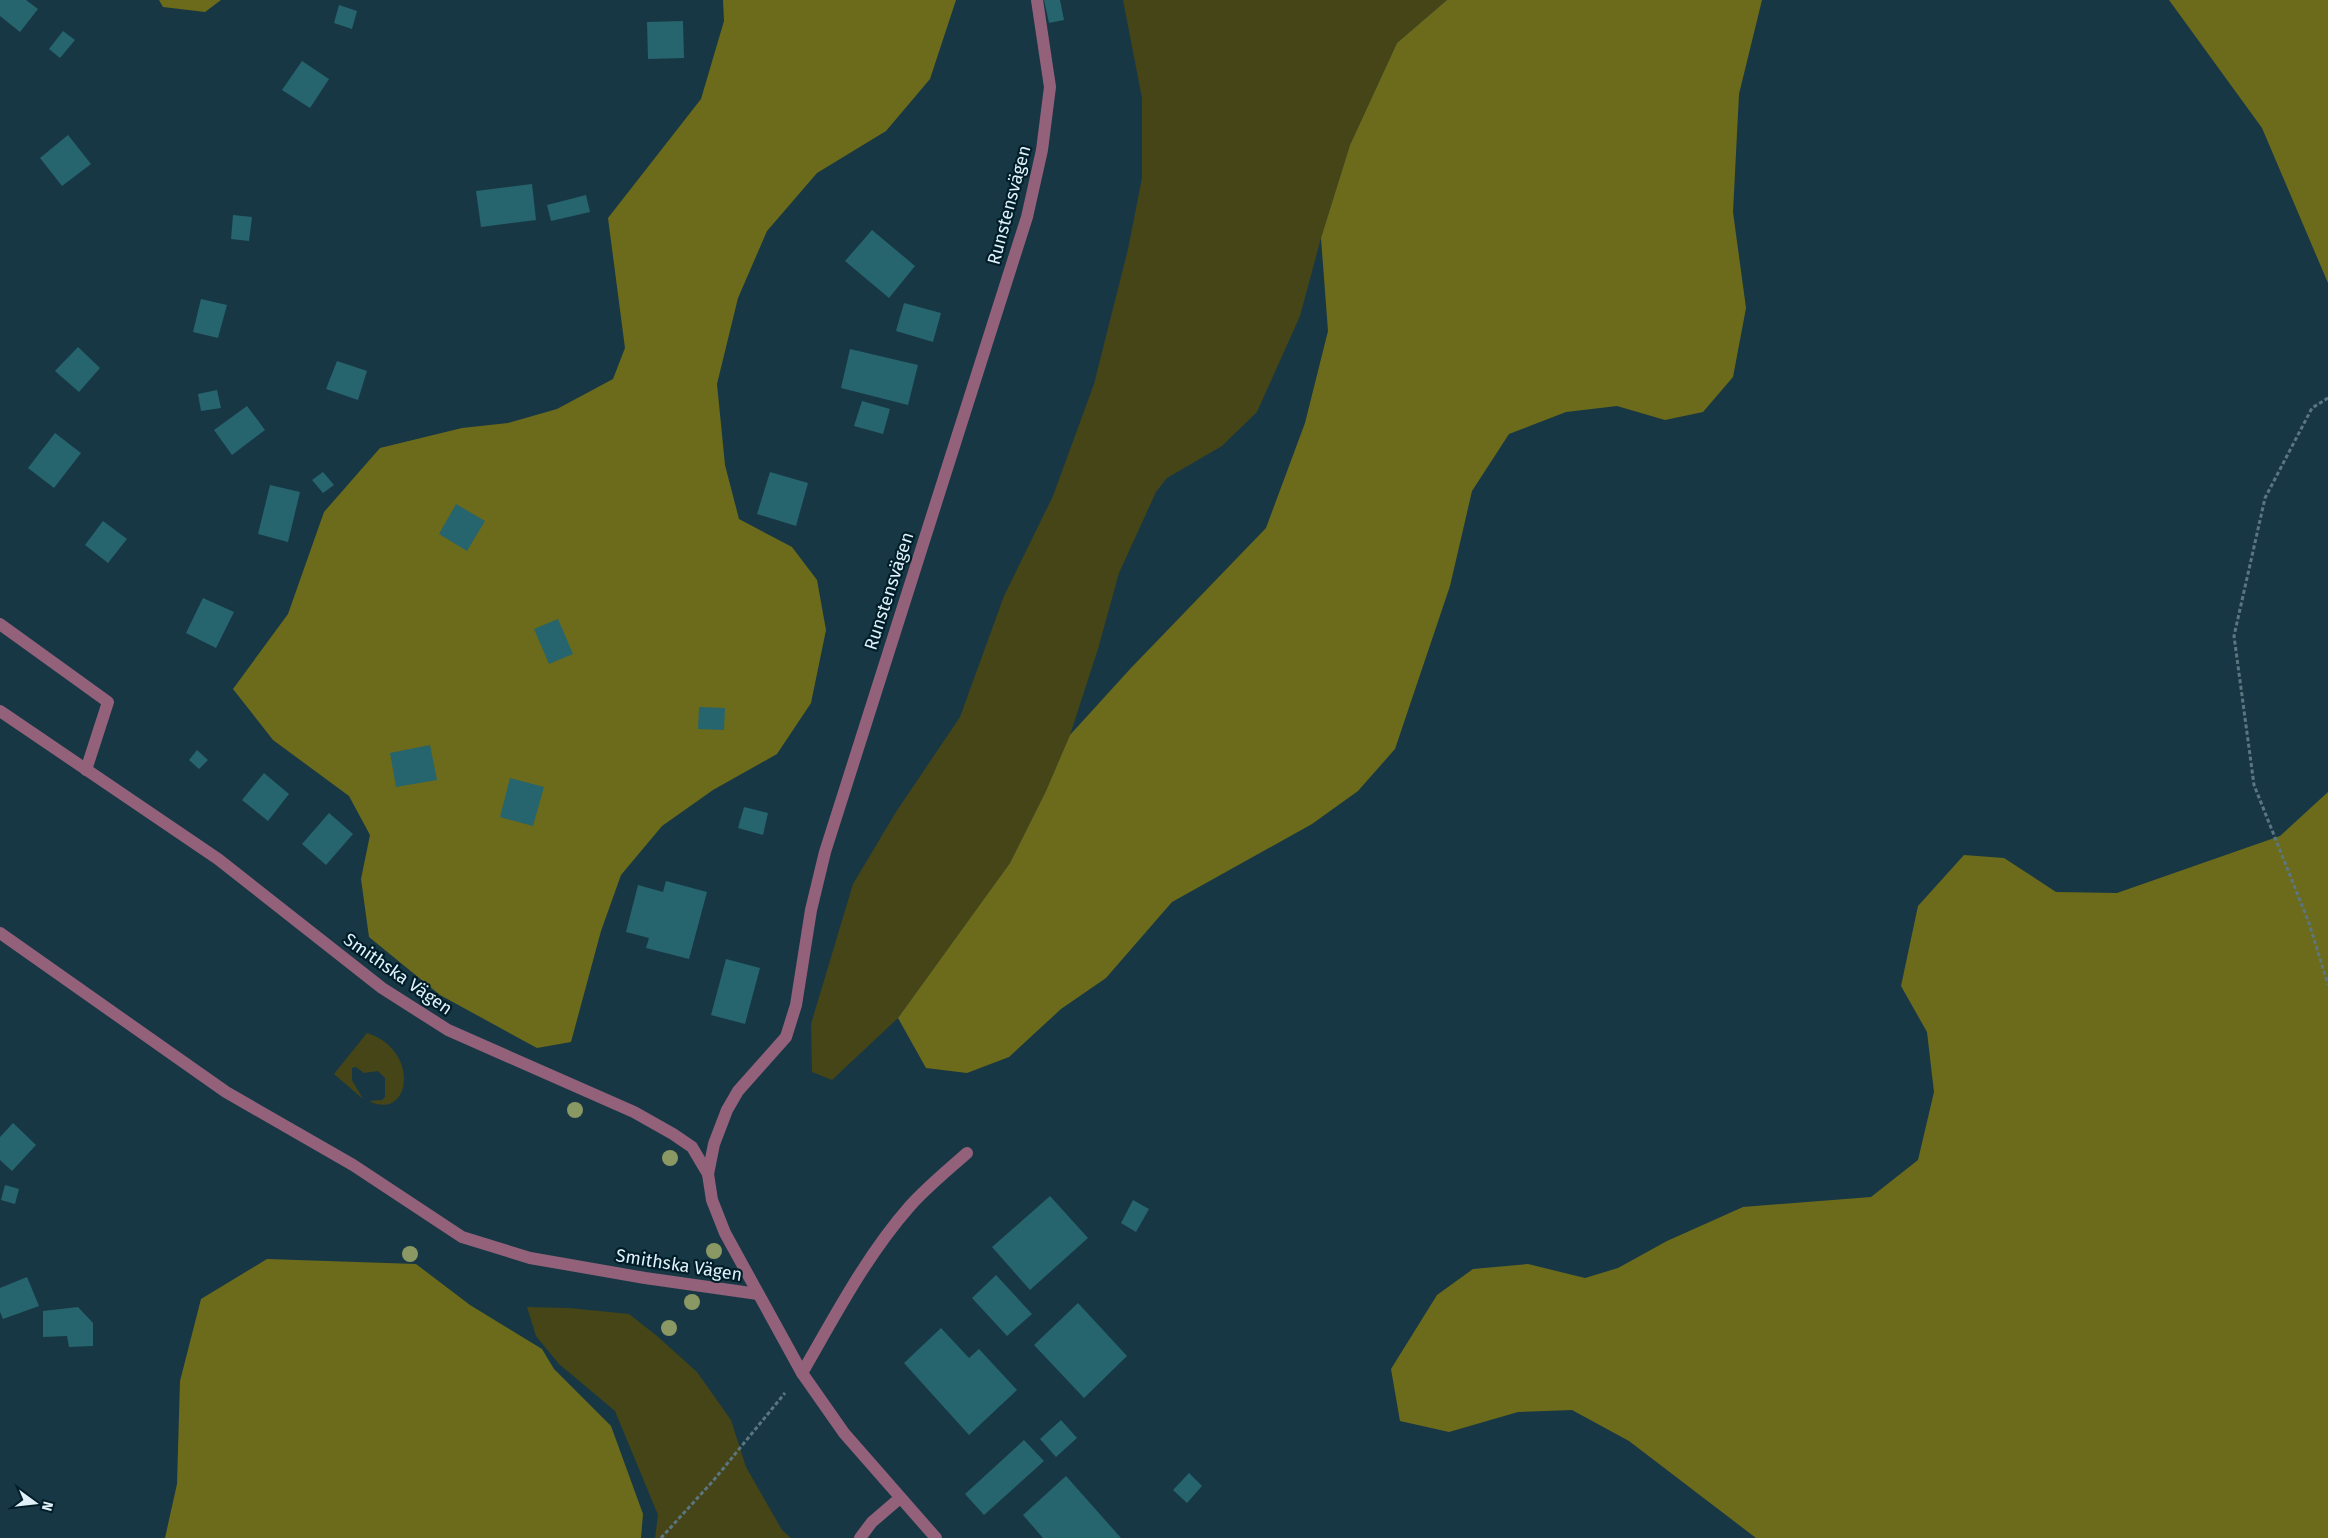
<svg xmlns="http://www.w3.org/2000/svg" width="2328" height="1538" viewBox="0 0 2328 1538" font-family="'Fira Sans',sans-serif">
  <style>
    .green { fill: #454517 }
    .forest { fill: #6c6b1b }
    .building { fill: #26646e }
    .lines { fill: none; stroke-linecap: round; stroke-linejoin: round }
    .path { stroke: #5b7681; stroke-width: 3; stroke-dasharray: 4 2.5; stroke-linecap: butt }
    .service { stroke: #93627a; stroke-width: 12 }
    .minor { stroke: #93627a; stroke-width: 12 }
    .tree { fill: #8a9864 }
    .labels { text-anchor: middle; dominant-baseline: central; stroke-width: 4.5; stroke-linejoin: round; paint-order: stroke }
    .street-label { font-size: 18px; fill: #e0f1f9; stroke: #001e2a }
  </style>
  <rect width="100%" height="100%" fill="#183744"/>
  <g class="green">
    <polygon points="1123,0 1447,0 1397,43 1350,145 1321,238 1300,316 1257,412 1222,446 1167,478 1156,492 1119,573 1098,649 1070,735 1046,791 1010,863 898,1018 832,1080 812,1072 811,1024 853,884 896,812 960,717 1004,596 1053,496 1094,384 1128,249 1142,178 1142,98"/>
    <path d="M 367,1033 C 421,1050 411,1122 369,1101 L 382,1100 L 385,1097 L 385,1078 L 378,1071 L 364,1073 L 356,1067 L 352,1068 L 352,1080 L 363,1099 L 334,1074 Z"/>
    <polygon points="527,1307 569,1308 629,1314 657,1336 697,1372 731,1420 746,1467 782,1530 791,1538 655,1538 658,1515 615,1411 559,1364 536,1336"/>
  </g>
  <g class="forest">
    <polygon points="159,0 221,0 205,12 163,7"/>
    <polygon points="723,0 956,0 930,79 886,131 817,173 767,231 738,298 717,384 725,465 739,519 792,547 817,580 826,630 811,703 777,754 713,790 662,826 621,875 601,931 571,1042 537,1048 440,995 369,937 361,879 370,835 349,796 273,740 233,689 288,614 324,512 380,448 462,428 508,423 557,409 613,379 625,348 608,218 701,99 724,21"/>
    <polygon points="1447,0 1762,0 1739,94 1733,212 1746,308 1733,377 1703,412 1665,420 1617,406 1566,412 1509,434 1472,491 1450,586 1395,749 1358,791 1312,824 1172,902 1106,978 1061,1009 1009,1057 967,1073 926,1068 898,1018 1010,863 1046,791 1070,735 1131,668 1266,528 1305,423 1328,331 1321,238 1350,145 1397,43"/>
    <polygon points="2169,0 2328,0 2328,283 2262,128"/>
    <polygon points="2328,792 2328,1538 1756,1538 1629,1441 1572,1410 1518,1412 1449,1432 1400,1421 1391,1369 1437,1295 1473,1269 1528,1264 1585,1278 1618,1268 1667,1241 1743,1207 1871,1197 1918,1160 1934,1092 1927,1032 1901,986 1918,906 1964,855 2004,858 2056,892 2117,893 2280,836"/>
    <polygon points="267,1259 416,1264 470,1305 542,1349 554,1369 611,1426 643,1514 641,1538 165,1538 177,1484 180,1381 201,1299"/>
  </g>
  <g class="building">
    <polygon points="0,0 26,0 38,9 20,32 0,16"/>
    <polygon points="1044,0 1060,0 1064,20 1049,23"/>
    <polygon points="339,5 357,11 352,29 334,23"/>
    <polygon points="683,21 684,58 648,59 647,22"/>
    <polygon points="63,31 75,40 60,58 49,49"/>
    <polygon points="302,61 329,79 310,108 282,90"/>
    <polygon points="68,135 91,164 62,186 40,158"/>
    <polygon points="532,184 536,220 481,227 476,191"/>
    <polygon points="586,195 590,212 551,221 547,205"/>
    <polygon points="233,215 252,217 249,241 231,239"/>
    <polygon points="872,230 915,266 889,298 845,261"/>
    <polygon points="201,299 227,305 218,338 193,332"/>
    <polygon points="904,303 941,313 933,342 896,331"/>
    <polygon points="78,347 100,368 79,392 55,371"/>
    <polygon points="850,349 918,365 908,405 841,388"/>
    <polygon points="337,361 367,371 358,400 326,389"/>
    <polygon points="217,390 221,408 201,411 198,394"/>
    <polygon points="862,401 890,409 883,434 854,426"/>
    <polygon points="247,406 265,430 232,455 214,430"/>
    <polygon points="55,433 81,453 54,488 28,468"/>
    <polygon points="323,472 334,485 323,493 312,480"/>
    <polygon points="770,472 808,483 796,526 757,514"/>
    <polygon points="270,485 300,492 288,542 258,534"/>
    <polygon points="456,504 485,521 467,551 439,534"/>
    <polygon points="103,521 127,539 108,563 85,545"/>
    <polygon points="203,598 234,612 216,648 186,633"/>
    <polygon points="558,619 573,654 549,664 534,629"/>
    <polygon points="699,707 725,708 724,730 698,729"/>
    <polygon points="430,745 437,780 396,787 390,753"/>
    <polygon points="197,750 208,760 199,769 189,760"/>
    <polygon points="264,773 289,794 268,821 242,800"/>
    <polygon points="510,778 544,787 533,826 500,817"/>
    <polygon points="744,807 768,813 763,835 738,828"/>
    <polygon points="329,813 353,834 326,865 302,844"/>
    <polygon points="666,881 707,892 689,959 646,948 649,938 626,932 638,885 663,892"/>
    <polygon points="726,959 760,968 745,1024 711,1015"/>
    <polygon points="13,1123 36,1145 12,1171 0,1160 0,1137"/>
    <polygon points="5,1185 19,1189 15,1204 1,1200"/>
    <polygon points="1050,1196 1088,1238 1030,1290 992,1247"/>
    <polygon points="1133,1200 1149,1209 1136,1232 1121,1223"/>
    <polygon points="996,1275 1032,1314 1007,1336 972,1298"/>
    <polygon points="27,1277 39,1306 3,1319 0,1312 0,1288"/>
    <polygon points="1078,1303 1127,1356 1084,1398 1034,1345"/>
    <polygon points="78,1307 93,1323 93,1346 69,1347 67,1336 43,1337 43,1311"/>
    <polygon points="941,1328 969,1358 979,1349 1017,1390 969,1435 904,1363"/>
    <polygon points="1061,1420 1077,1438 1056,1457 1040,1439"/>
    <polygon points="1024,1440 1044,1461 984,1515 965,1494"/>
    <polygon points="1189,1473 1202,1486 1187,1503 1173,1490"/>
    <polygon points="1066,1476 1121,1538 1043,1538 1023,1515"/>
  </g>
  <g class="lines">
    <g class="path">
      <polyline points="2328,398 2312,408 2265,498 2234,636 2254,785 2309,923 2328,985"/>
      <polyline points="661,1538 713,1481 785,1393"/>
    </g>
    <g class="service">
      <polyline points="0,624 108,702 86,770"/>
      <polyline points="0,711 218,859 382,988 448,1030 634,1112 673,1134 692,1147 708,1174"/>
      <polyline points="0,933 226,1092 353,1165 462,1237 530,1258 645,1278 758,1294"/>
      <polyline points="708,1174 714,1144 727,1110 738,1091 786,1037 796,1005 811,910 825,852 1027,217 1042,150 1050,87 1037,0"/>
      <path d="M 802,1373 C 835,1316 866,1256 910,1206 C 927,1187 948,1170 967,1153"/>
      <polyline points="860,1538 872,1522 900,1498"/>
    </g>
    <polyline class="minor" points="708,1174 712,1200 725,1233 802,1373 844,1433 936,1538"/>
  </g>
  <g class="tree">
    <circle cx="575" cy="1110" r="8"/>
    <circle cx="670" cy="1158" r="8"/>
    <circle cx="714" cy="1251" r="8"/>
    <circle cx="410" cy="1254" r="8"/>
    <circle cx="692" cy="1302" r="8"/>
    <circle cx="669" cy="1328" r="8"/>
  </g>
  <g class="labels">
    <g class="street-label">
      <text transform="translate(1009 205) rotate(-75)">Runstensvägen</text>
      <text transform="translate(889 591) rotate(-72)">Runstensvägen</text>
      <text transform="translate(398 974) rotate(35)">Smithska Vägen</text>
      <text transform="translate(679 1265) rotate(9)">Smithska Vägen</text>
    </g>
  </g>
  <g transform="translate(35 1503) rotate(105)" stroke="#001e2a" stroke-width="4" paint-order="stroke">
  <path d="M0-4L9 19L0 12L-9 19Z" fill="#e0f1f9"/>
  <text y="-8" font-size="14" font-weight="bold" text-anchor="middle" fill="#e0f1f9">N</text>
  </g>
</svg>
